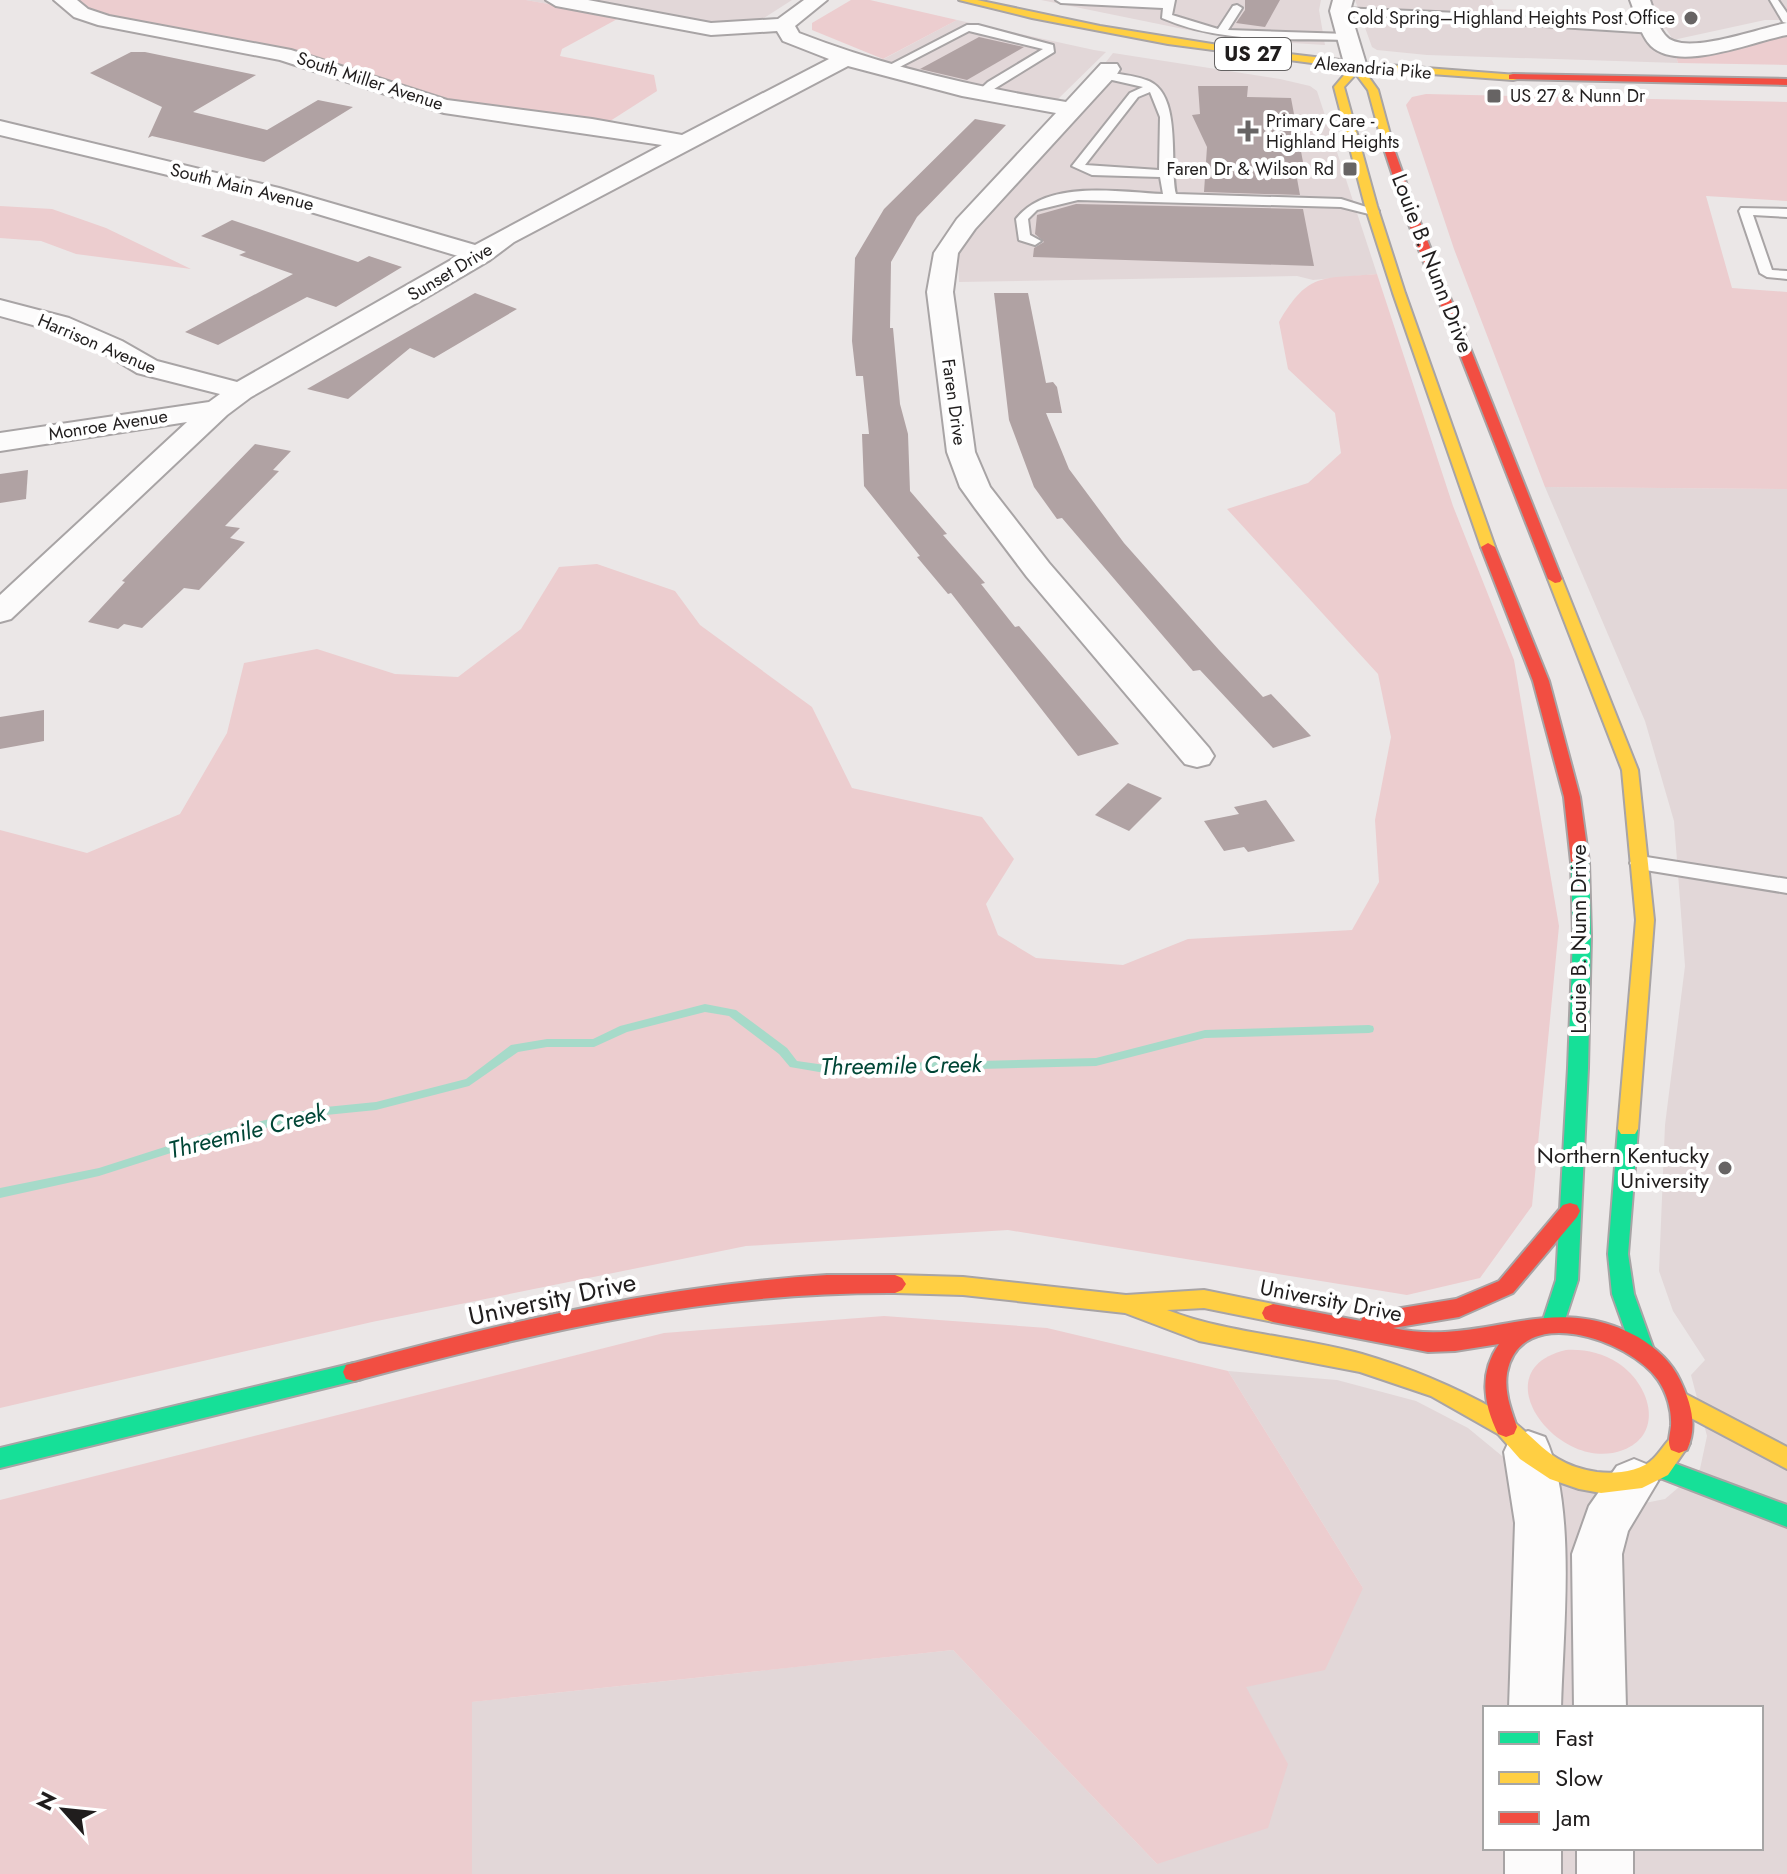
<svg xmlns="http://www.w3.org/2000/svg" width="1787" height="1874" viewBox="0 0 1787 1874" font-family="Jost,sans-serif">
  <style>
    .built { fill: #e2d7d8; fill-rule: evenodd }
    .green { fill: #eccdcf }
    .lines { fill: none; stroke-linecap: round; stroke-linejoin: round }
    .stream { fill: #a6dac9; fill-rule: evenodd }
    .building { fill: #b0a2a3 }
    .lane-casing { stroke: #a8a4a5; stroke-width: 4 }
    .street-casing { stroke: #a8a4a5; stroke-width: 4 }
    .fast-casing { stroke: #a8a4a5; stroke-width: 4 }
    .slow-casing { stroke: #a8a4a5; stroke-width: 4 }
    .jam-casing { stroke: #a8a4a5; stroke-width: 4 }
    .lane { fill: #fcfbfb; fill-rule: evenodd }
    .street { fill: #fcfbfb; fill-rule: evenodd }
    .fast { fill: #16e098; fill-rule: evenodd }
    .slow { fill: #ffcf43; fill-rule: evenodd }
    .jam { fill: #f24e42; fill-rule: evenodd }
    .poi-dot { fill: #676464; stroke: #fff; stroke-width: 3 }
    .labels { text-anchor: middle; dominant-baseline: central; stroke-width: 8; stroke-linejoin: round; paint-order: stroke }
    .far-poi-label { font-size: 18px; fill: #201d1d; stroke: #fff; text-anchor: end }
    .far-street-label { font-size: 18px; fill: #201d1d; stroke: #fff }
    .shield { fill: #fff; stroke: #636161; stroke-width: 2 }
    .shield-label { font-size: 20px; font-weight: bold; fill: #201d1d }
    .street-label { font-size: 22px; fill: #201d1d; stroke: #fff }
    .poi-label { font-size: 22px; fill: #201d1d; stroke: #fff; text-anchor: end }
    .water-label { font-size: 24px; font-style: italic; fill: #004636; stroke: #fff }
    .near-street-label { font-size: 26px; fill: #201d1d; stroke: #fff }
  </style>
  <rect width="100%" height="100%" fill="#ebe7e7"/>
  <g class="built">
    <polygon points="526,0 792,0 764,18 757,33 737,33 704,32"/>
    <polygon points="1041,0 1321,0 1319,10 1325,45 1276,42 1188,30"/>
    <polygon points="1355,0 1492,0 1496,9 1636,14 1650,46 1675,54 1678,63 1427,55 1377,50 1372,47"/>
    <polygon points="1650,0 1787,0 1787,20 1765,20 1673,40 1666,29 1662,28"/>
    <polygon points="957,20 1094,50 1106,52 1057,100 1051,101 974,88 878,62"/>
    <polygon points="1113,53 1280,79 1310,86 1317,91 1377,274 1313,280 1297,276 959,282 958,253 988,213 1119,71 1102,67"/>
    <path d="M 1545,487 L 1787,489 L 1787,1874 L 472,1874 L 471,1702 L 953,1650 L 1157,1864 L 1287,1763 L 1245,1687 L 1363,1588 L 1228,1371 L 1337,1380 L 1416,1401 L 1468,1428 L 1502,1456 L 1640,1504 L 1665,1499 L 1700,1469 L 1707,1436 L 1691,1375 L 1705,1360 L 1673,1311 L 1659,1271 L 1665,1125 L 1685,966 L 1674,821 L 1645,721 ZM 1485,1708 L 1761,1708 L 1761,1848 L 1485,1848 Z"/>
  </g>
  <g class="green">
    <polygon points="74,0 526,0 621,17 562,49 560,56 654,75 657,91 607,123 484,110 83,9"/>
    <polygon points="851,0 870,0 957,20 883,59 812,30 812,23"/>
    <polygon points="1787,32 1787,65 1678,63 1675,54 1707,54"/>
    <polygon points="1426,94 1787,102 1787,201 1706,196 1732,288 1787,292 1787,489 1545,487 1454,249 1406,105 1412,97"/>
    <polygon points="0,206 52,209 106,228 191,269 76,254 41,241 0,238"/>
    <path d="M 1377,274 L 1453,506 L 1514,660 L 1559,926 L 1532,1206 L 1480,1278 L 1407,1295 L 1008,1230 L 746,1246 L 372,1322 L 0,1408 L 0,830 L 87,853 L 180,814 L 227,733 L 244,663 L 317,649 L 395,674 L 458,677 L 521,629 L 559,567 L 597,564 L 675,591 L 700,625 L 812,707 L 852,788 L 982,817 L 1014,859 L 986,904 L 998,935 L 1036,958 L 1123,965 L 1188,939 L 1352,930 L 1379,882 L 1375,820 L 1391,737 L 1378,674 L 1227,509 L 1308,483 L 1341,453 L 1335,413 L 1288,369 L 1279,322 C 1309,271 1322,279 1377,274 Z"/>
    <polygon points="884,1316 1047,1328 1228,1371 1363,1588 1325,1670 1246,1687 1288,1764 1268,1828 1157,1864 953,1650 472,1702 472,1874 0,1874 0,1500 664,1333"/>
    <path d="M 1566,1350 C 1585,1349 1602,1353 1618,1363 C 1649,1383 1666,1433 1623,1450 C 1559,1475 1479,1370 1566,1350 Z"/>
  </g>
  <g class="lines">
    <polygon class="stream" points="705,1004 736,1010 787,1048 797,1061 825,1065 1096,1058 1205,1030 1369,1025 1373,1026 1374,1029 1373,1032 1369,1033 1205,1038 1096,1066 825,1073 790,1067 779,1054 729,1016 705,1012 627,1032 594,1047 547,1047 518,1052 469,1086 376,1110 316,1116 202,1143 99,1176 0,1198 0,1188 99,1168 202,1135 316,1108 376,1102 466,1079 511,1045 547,1039 593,1039 620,1026"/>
  </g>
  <g class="building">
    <polygon points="1245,0 1280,0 1265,27 1236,23 1245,10"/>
    <polygon points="979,37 1024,47 967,80 920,69"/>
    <polygon points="131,52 145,52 256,75 193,112 267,130 318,100 353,107 264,162 152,136 148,138 162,107 90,73"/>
    <polygon points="1198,86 1248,86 1247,97 1291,98 1303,162 1294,162 1300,195 1204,192 1207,147 1192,115 1200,114"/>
    <polygon points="975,119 1006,125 917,217 891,262 890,328 893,328 900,404 908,434 910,491 947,534 943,535 985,583 981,584 1015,627 1019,626 1119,744 1078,756 951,593 948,594 917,557 920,556 864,486 862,434 869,434 863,376 856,376 852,341 855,258 884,209"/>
    <polygon points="1076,204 1303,209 1314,266 1033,257 1034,248 1044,242 1035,234 1037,215"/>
    <polygon points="232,220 358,262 369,256 402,267 336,307 307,297 218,345 185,332 293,274 239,255 246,252 201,236"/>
    <polygon points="475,293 517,309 434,358 410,348 348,399 307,389"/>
    <polygon points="994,293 1028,293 1046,383 1053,382 1057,387 1062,413 1046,413 1069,469 1124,543 1219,650 1263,697 1271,694 1311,736 1273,748 1200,670 1193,671 1062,518 1057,519 1034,487 1009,420"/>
    <polygon points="255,444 291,451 273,470 279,471 225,526 240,528 230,538 245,542 199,590 184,588 142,628 124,624 118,629 88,622 125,582 122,581"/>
    <polygon points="28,470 26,499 0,503 0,474"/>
    <polygon points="44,710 44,741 0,749 0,717"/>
    <polygon points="1128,783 1162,798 1129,831 1095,815"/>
    <polygon points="1266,800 1295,841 1248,852 1244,847 1224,851 1204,821 1239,814 1234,807"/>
  </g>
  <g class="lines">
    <defs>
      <g id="lane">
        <path d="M 1056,0 L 1175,0 L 1172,15 L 1218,29 L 1233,6 L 1237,5 L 1242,8 L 1228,30 L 1348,34 L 1353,37 L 1348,40 C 1284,38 1222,44 1162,18 L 1163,8 L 1061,3 Z"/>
        <polygon points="1770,0 1778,0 1787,13 1787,23 1783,22"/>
        <polygon points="1340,8 1483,14 1654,27 1659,30 1654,33 1336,13 1335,11"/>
        <polygon points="967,25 978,25 1053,45 1054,52 981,97 975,94 988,82 1043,49 969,31 890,72 880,70"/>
        <path d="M 1103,72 C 1117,74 1133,75 1146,80 C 1183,92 1169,163 1176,194 L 1341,199 L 1379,211 L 1373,215 L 1341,207 L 1078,200 L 1037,210 L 1028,219 L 1030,235 L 1041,241 L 1035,245 L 1019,240 L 1016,219 C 1047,179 1118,192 1163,194 L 1160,177 L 1092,175 L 1072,166 L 1130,93 L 1143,87 L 1099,77 L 1099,73 ZM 1150,92 L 1160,117 L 1159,170 L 1085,165 L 1138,97 Z"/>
        <polygon points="1741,208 1787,209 1787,217 1753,215 1772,270 1787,271 1787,279 1767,277 1760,273 1739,211"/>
        <polygon points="1640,856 1787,879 1787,893 1633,868 1630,863 1633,858"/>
      </g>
      <g id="street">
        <path d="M 54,0 L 77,0 L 88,9 L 109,16 L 291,50 L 447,100 L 592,119 L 682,135 L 829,59 L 783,41 L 777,31 L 711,35 L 556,6 L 546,0 L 588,0 L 711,23 L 778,19 L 804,0 L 827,0 L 795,26 L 799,33 C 886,67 975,87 1066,102 L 1101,64 L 1117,64 L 1120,69 L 1117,74 L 975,229 L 958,253 L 953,292 L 975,452 L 990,487 L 1049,563 L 1209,748 L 1214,756 L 1209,764 L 1197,767 L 1185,764 L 1027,577 L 975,508 L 960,487 L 947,452 L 927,292 L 934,253 L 957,219 L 1056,113 L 962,96 L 848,66 L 514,242 L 490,260 L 427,297 L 251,397 L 227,415 L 11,619 L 0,622 L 0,595 L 187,422 L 0,451 L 0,433 L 209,402 L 220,394 L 137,373 L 104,353 L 51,330 L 0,316 L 0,300 L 69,318 L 122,341 L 157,361 L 237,382 L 458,256 L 264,198 L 0,135 L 0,121 L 279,188 L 475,245 L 662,145 L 444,113 L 280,60 L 98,25 L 74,17 Z"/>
        <polygon points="1333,0 1353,0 1350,11 1367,67 1364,72 1356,73 1345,67 1330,11"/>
        <path d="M 1630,0 L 1650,0 C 1654,11 1657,26 1665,35 C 1682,58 1761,27 1787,23 L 1787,35 C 1753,41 1680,73 1651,46 C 1640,35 1636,15 1630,0 Z"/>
        <path d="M 1528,1431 L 1545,1437 C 1577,1505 1563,1631 1561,1708 L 1509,1708 L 1515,1523 L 1504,1452 L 1511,1437 Z"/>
        <polygon points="1634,1459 1651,1466 1658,1481 1628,1531 1622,1554 1626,1708 1574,1708 1572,1554 1589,1506 1617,1466"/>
        <rect x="1505" y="1848" width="56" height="26"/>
        <rect x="1577" y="1848" width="56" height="26"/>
      </g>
      <g id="fast">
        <polygon points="1580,856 1589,862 1591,936 1588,1068 1578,1280 1564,1323 1561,1329 1553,1332 1545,1329 1542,1323 1556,1280 1568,1068 1573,936 1571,862"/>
        <polygon points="1628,1121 1635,1124 1638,1129 1628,1254 1634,1294 1654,1350 1651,1357 1643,1359 1635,1357 1632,1350 1612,1294 1608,1254 1618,1129 1621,1124"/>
        <polygon points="354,1363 362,1365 365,1372 362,1379 354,1381 0,1468 0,1448"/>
        <polygon points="1660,1458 1787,1505 1787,1527 1652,1475 1649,1468 1652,1461"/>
      </g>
      <g id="slow">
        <polygon points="959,0 977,0 1100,26 1237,48 1374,64 1517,75 1517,79 1513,80 1363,69 1378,90 1394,149 1389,152 1384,149 1368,90 1356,74 1344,87 1377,206 1405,293 1495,547 1493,550 1483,550 1481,547 1393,293 1365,206 1334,87 1350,68 1168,44 1032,18"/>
        <polygon points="1555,575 1562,579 1638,770 1654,920 1638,1129 1635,1134 1621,1134 1618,1129 1636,920 1622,770 1548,579"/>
        <path d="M 895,1275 L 963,1277 L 1126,1295 L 1204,1290 L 1273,1304 L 1281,1307 L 1284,1313 L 1281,1319 L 1273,1322 L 1204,1308 L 1167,1310 C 1230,1334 1297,1336 1362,1354 C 1410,1368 1453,1386 1496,1410 C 1537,1433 1543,1464 1597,1472 C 1615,1474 1641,1472 1654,1458 C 1663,1449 1667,1438 1679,1433 L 1687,1436 L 1690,1443 L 1668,1475 L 1642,1488 L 1601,1493 L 1579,1489 L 1550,1479 L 1520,1459 L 1498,1434 L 1431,1396 L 1360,1372 L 1199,1341 L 1125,1313 L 963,1295 L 895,1293 L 888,1290 L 884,1284 L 888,1278 Z"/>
        <polygon points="1680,1391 1787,1447 1787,1469 1672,1408 1669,1401 1672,1394"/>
      </g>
      <g id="jam">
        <polygon points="1513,74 1787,79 1787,85 1509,79 1509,75"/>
        <polygon points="1389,146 1394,149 1420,222 1562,579 1560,582 1555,583 1548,579 1408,222 1384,149"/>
        <polygon points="1488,543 1495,547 1549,681 1580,797 1589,862 1586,866 1580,868 1571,862 1564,797 1533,681 1481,547"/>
        <path d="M 1570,1203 L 1577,1205 L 1580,1211 L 1577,1217 L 1513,1293 L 1459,1317 L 1393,1328 C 1484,1348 1550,1288 1638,1337 C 1656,1348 1671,1361 1680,1380 C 1691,1403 1698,1426 1687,1450 L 1679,1453 L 1671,1450 C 1667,1441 1670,1436 1671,1426 C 1672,1411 1667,1393 1658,1380 C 1629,1339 1520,1302 1507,1373 C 1504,1392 1511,1410 1517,1427 L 1514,1434 L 1506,1437 L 1498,1434 C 1483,1403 1479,1373 1499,1344 L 1455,1351 L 1428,1352 L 1273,1322 L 1265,1319 L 1262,1313 L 1265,1307 L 1273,1304 L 1361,1321 L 1363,1316 L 1371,1313 L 1456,1299 L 1499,1281 L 1563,1205 Z"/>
        <path d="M 827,1275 L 895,1275 L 902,1278 L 906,1284 L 902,1290 L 895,1293 C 705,1292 536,1332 354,1381 L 346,1379 L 343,1372 L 346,1365 L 354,1363 C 510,1321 665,1285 827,1275 Z"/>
      </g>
    </defs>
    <use href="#lane" class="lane-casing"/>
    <use href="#street" class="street-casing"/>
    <use href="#fast" class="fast-casing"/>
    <use href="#slow" class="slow-casing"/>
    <use href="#jam" class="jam-casing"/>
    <use href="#lane" class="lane"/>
    <use href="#street" class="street"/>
    <use href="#fast" class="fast"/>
    <use href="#slow" class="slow"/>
    <use href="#jam" class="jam"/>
  </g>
  <g class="poi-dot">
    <circle cx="1691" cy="18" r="8"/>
    <rect x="1486" y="88" width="16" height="16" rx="4"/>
    <path d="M1244 119h8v8h8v8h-8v8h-8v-8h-8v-8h8z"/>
    <rect x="1342" y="161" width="16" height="16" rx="4"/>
    <circle cx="1725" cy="1168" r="8"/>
  </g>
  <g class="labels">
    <g class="far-poi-label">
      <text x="1675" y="18">Cold Spring–Highland Heights Post Office</text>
      <text x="1510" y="96" text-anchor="start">US 27 &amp; Nunn Dr</text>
      <text x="1266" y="121" text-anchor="start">Primary Care -<tspan x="1266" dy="21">Highland Heights</tspan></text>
      <text x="1334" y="169">Faren Dr &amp; Wilson Rd</text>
    </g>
    <g class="far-street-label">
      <text transform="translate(1373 68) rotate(5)">Alexandria Pike</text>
      <text transform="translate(370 81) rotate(18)">South Miller Avenue</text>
      <text transform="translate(242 187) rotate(14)">South Main Avenue</text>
      <text transform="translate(450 272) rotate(-31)">Sunset Drive</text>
      <text transform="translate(97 344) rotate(23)">Harrison Avenue</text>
      <text transform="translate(954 402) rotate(82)">Faren Drive</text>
      <text transform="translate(108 425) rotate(-9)">Monroe Avenue</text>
    </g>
    <rect class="shield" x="1215" y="38" width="76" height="32" rx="6"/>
    <g class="shield-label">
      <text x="1253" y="54">US 27</text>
    </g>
    <g class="street-label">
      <text transform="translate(1433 263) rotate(69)">Louie B. Nunn Drive</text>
      <text transform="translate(1578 939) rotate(-90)">Louie B. Nunn Drive</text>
      <text transform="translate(1331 1300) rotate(11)">University Drive</text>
    </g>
    <g class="poi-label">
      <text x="1709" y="1155">Northern Kentucky<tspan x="1709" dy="25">University</tspan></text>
    </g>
    <g class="water-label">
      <text transform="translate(901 1065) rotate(-1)">Threemile Creek</text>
      <text transform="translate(247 1131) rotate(-14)">Threemile Creek</text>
    </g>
    <g class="near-street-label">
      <text transform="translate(552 1299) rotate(-12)">University Drive</text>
    </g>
  </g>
  <rect x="1483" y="1706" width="280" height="144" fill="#ffffff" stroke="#a6a5a5" stroke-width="2"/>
  <rect x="1499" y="1732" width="40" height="12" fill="#16e098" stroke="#a6a5a5" stroke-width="2"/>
  <text x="1555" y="1746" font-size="24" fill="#201d1d">Fast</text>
  <rect x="1499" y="1772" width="40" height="12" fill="#ffcf43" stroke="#a6a5a5" stroke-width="2"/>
  <text x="1555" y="1786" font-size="24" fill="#201d1d">Slow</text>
  <rect x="1499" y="1812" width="40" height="12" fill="#f24e42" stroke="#a6a5a5" stroke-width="2"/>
  <text x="1555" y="1826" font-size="24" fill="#201d1d">Jam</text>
  <g transform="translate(64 1810) rotate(297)" stroke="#ffffff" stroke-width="6" paint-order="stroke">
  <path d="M0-6L14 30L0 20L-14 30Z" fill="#201d1d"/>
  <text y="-12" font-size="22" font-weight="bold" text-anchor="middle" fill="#201d1d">N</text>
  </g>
</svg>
